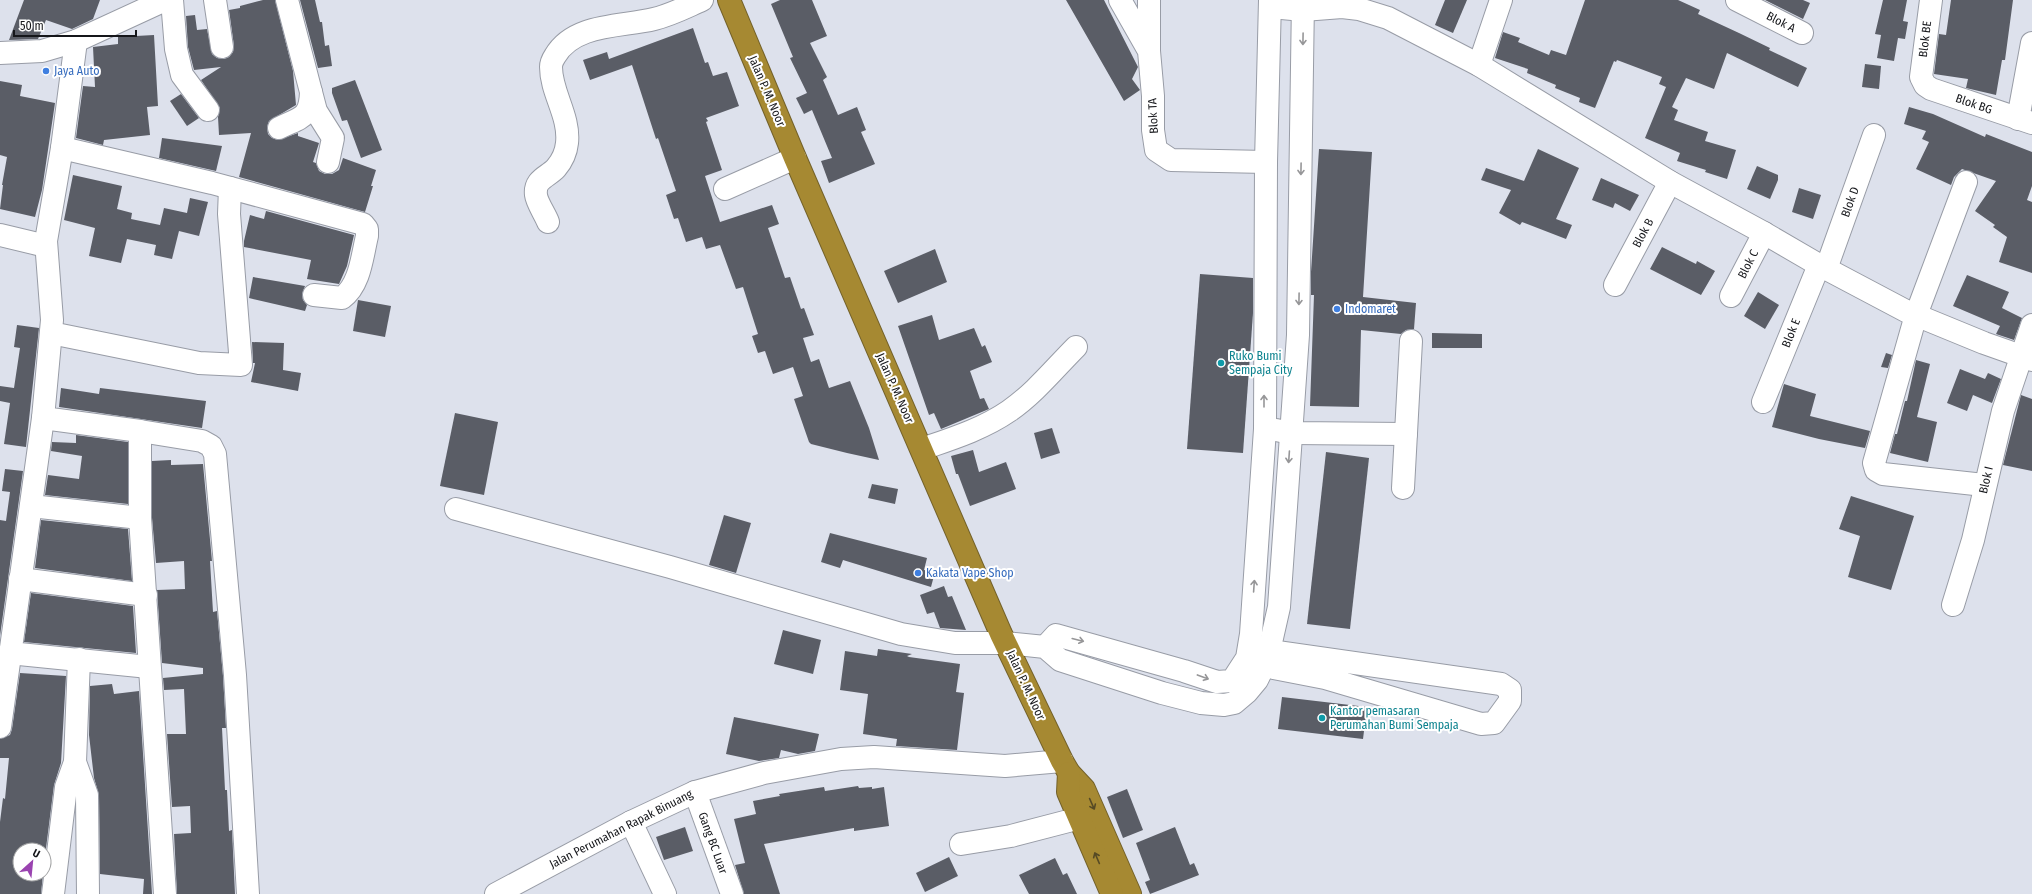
<svg xmlns="http://www.w3.org/2000/svg" width="2032" height="894" viewBox="0 0 2032 894" font-family="'Fira Sans Condensed',sans-serif">
  <style>
    .building { fill: #5a5d66 }
    .lines { fill: none; stroke-linecap: round; stroke-linejoin: round }
    .minor-casing { stroke: #989ca6; stroke-width: 24 }
    .highway-casing { stroke: #73612a; stroke-width: 24 }
    .minor { stroke: #fff; stroke-width: 22 }
    .highway { stroke: #a68932; stroke-width: 22 }
    .oneway { stroke: #969698 }
    .oneway2 { stroke: #564a25 }
    .shop-dot { fill: #3f7fe0; stroke: #fff; stroke-width: 1.5 }
    .culture-dot { fill: #0f9aa8; stroke: #fff; stroke-width: 1.5 }
    .labels { text-anchor: middle; dominant-baseline: central; stroke-width: 4; stroke-linejoin: round; paint-order: stroke }
    .street-label { font-size: 12px; fill: #15161a; stroke: #fff }
    .shop-label { font-size: 12px; fill: #366cbe; stroke: #fff; text-anchor: start }
    .culture-label { font-size: 12px; fill: #0d838f; stroke: #fff; text-anchor: start }
  </style>
  <rect width="100%" height="100%" fill="#dde1ec"/>
  <g class="building">
    <polygon points="24,0 100,0 93,19 72,29 46,20 38,39 9,40"/>
    <polygon points="263,0 275,0 293,71 296,105 269,121 267,127 268,134 272,138 278,140 298,133 298,136 319,143 313,162 316,163 319,171 325,174 332,174 339,170 343,158 376,170 371,186 373,186 365,212 239,177 251,133 219,135 218,117 220,108 201,80 221,67 194,70 188,47 186,16 195,15 197,30 207,29 212,54 217,58 224,59 229,57 233,52 234,46 229,10 240,8 240,6"/>
    <polygon points="300,0 315,0 320,22 322,22 325,46 329,45 332,66 318,68"/>
    <polygon points="780,0 812,0 827,36 810,43 827,77 823,80 838,115 857,107 866,130 861,132 875,164 829,183 821,161 832,158 812,110 804,114 796,98 807,93 790,58 793,57 771,4"/>
    <polygon points="1066,0 1104,0 1138,67 1132,79 1140,90 1124,101"/>
    <polygon points="1445,0 1467,0 1453,33 1435,25"/>
    <polygon points="1585,0 1678,0 1700,10 1698,14 1739,33 1770,48 1769,50 1807,68 1798,87 1727,53 1714,89 1686,78 1672,107 1678,110 1674,120 1708,132 1705,141 1736,150 1727,179 1705,172 1706,170 1677,161 1680,153 1645,138 1666,87 1659,84 1662,77 1617,60 1616,62 1614,61 1595,108 1579,102 1580,98 1555,88 1556,85 1527,73 1528,69 1495,58 1503,32 1520,38 1518,42 1549,55 1551,50 1566,55"/>
    <polygon points="1765,0 1803,0 1810,3 1803,19"/>
    <polygon points="1883,0 1907,0 1903,21 1908,22 1905,39 1898,38 1894,61 1877,58 1881,35 1875,34"/>
    <polygon points="1951,0 2013,0 2005,60 2002,60 1996,95 1966,88 1968,79 1934,74 1939,34 1946,35"/>
    <polygon points="693,28 705,63 708,62 713,76 727,72 739,106 706,118 708,121 706,122 722,170 705,176 720,222 772,205 779,224 768,228 785,278 790,277 801,309 804,308 814,335 803,338 811,362 819,359 829,388 850,381 869,428 879,460 847,453 811,444 809,442 794,399 803,396 793,367 773,374 765,351 758,353 752,336 758,334 743,287 736,289 720,245 706,249 702,237 686,242 678,218 674,219 666,195 676,191 658,138 656,139 632,65 590,80 583,60 607,52 609,59"/>
    <polygon points="154,35 158,106 147,107 150,135 104,140 103,145 76,138 83,86 95,87 93,47 118,44 118,37"/>
    <polygon points="1865,64 1881,66 1879,89 1862,87"/>
    <polygon points="355,80 382,150 361,158 347,120 342,121 332,93 332,88"/>
    <polygon points="0,81 22,85 20,96 55,103 42,190 35,217 0,209 3,185 2,185 7,157 0,155"/>
    <polygon points="181,94 199,118 187,126 170,101"/>
    <polygon points="1909,107 1933,114 1985,137 1986,134 2032,152 2032,186 2027,200 2032,202 2032,273 1999,262 2007,237 1993,227 1995,225 1975,211 1996,181 1962,169 1954,177 1951,185 1916,169 1929,142 1922,139 1926,131 1904,124"/>
    <polygon points="162,138 222,146 216,171 159,158"/>
    <polygon points="1319,149 1372,152 1363,297 1416,303 1414,329 1406,330 1401,334 1361,330 1359,407 1310,406 1314,295 1311,295 1311,272"/>
    <polygon points="1538,149 1579,168 1556,219 1572,225 1566,239 1522,222 1520,225 1499,213 1511,190 1481,180 1486,168 1524,181"/>
    <polygon points="1757,166 1778,175 1778,180 1770,199 1747,189"/>
    <polygon points="73,175 122,186 117,209 132,213 131,219 160,225 164,208 187,213 190,198 208,202 199,236 179,231 172,259 154,255 156,245 127,239 121,263 89,256 95,228 64,220"/>
    <polygon points="1601,178 1639,195 1630,211 1615,203 1613,208 1592,200"/>
    <polygon points="1799,188 1821,195 1813,219 1792,212"/>
    <polygon points="266,211 354,235 347,266 339,284 307,279 311,260 244,247 244,241 250,215 264,219"/>
    <polygon points="1662,247 1696,264 1697,261 1715,271 1701,295 1650,269"/>
    <polygon points="935,249 947,282 898,303 884,271"/>
    <polygon points="1200,274 1253,278 1253,313 1243,453 1187,449"/>
    <polygon points="1967,275 2009,292 2002,308 2022,318 2014,340 1996,334 2000,326 1953,306"/>
    <polygon points="253,277 305,286 302,294 303,300 307,305 305,311 249,298"/>
    <polygon points="1758,292 1779,305 1765,329 1744,316"/>
    <polygon points="358,300 391,306 385,337 353,331"/>
    <polygon points="932,315 939,340 974,328 982,347 985,345 992,362 970,371 980,399 984,398 989,409 941,429 934,413 929,415 898,326"/>
    <polygon points="17,325 39,328 26,447 4,444 10,403 0,401 0,386 14,388 20,348 14,347"/>
    <polygon points="1432,333 1482,334 1482,348 1432,348"/>
    <polygon points="252,342 284,343 283,370 301,373 298,391 251,382 255,363 253,363"/>
    <polygon points="1886,353 1892,355 1888,368 1881,367"/>
    <polygon points="1916,360 1930,364 1917,417 1937,422 1928,462 1890,453 1895,434 1897,434 1905,401 1907,401"/>
    <polygon points="1960,369 1985,379 1988,373 2001,379 1992,403 1973,395 1967,411 1947,403"/>
    <polygon points="1784,384 1816,394 1810,416 1870,431 1865,448 1819,439 1772,427"/>
    <polygon points="61,388 99,394 100,388 206,401 202,428 59,407"/>
    <polygon points="2021,395 2032,399 2032,471 2003,465"/>
    <polygon points="455,413 498,422 484,495 440,486"/>
    <polygon points="1052,428 1060,453 1041,459 1034,433"/>
    <polygon points="76,435 128,442 128,504 45,495 48,475 79,479 82,456 51,451 52,442 76,443"/>
    <polygon points="973,450 979,472 1006,462 1016,489 970,506 958,474 956,474 951,456"/>
    <polygon points="1326,452 1369,458 1350,629 1307,624"/>
    <polygon points="171,460 171,465 203,464 212,561 210,561 213,612 217,611 223,676 226,728 222,728 225,790 227,790 229,831 232,830 235,894 177,894 174,834 191,833 190,806 172,807 167,734 186,734 184,689 164,690 163,678 203,674 203,668 162,663 157,590 185,589 184,561 156,563 152,518 152,461"/>
    <polygon points="5,469 23,471 0,636 0,520 6,521 10,492 2,491"/>
    <polygon points="872,484 898,489 895,504 868,498"/>
    <polygon points="1851,496 1914,516 1891,590 1848,577 1860,536 1839,529"/>
    <polygon points="724,515 751,523 736,573 709,565"/>
    <polygon points="41,520 128,529 132,581 35,568"/>
    <polygon points="830,533 927,558 924,570 935,572 931,587 843,560 840,568 821,562"/>
    <polygon points="944,586 948,597 952,596 966,630 940,628 934,612 927,614 920,595"/>
    <polygon points="31,593 133,606 136,653 24,642"/>
    <polygon points="783,630 821,640 813,674 774,664"/>
    <polygon points="878,649 912,654 907,656 909,657 960,664 956,692 964,693 957,750 896,746 897,739 863,734 868,694 840,690 845,651 877,656"/>
    <polygon points="20,673 66,676 61,763 54,785 44,864 44,850 20,850 20,874 43,874 41,894 0,894 0,822 3,798 5,799 9,758 0,758 0,739 10,735 12,729"/>
    <polygon points="112,684 114,694 139,691 152,894 143,894 144,879 100,874 99,795 94,778 89,735 90,686"/>
    <polygon points="1282,697 1367,707 1363,739 1278,729"/>
    <polygon points="734,717 819,734 815,751 798,754 781,750 779,758 759,761 726,754"/>
    <polygon points="858,786 859,788 872,787 872,789 884,787 889,826 854,831 854,828 764,844 780,894 744,894 735,865 745,863 734,819 756,814 753,801 780,796 779,794 824,787 825,791"/>
    <polygon points="1127,789 1143,830 1123,838 1107,797"/>
    <polygon points="685,827 693,851 664,860 656,837"/>
    <polygon points="1175,827 1190,865 1194,863 1199,875 1150,894 1145,882 1150,880 1136,843"/>
    <polygon points="949,857 958,876 925,892 916,873"/>
    <polygon points="1055,858 1063,875 1067,873 1077,894 1029,894 1019,875"/>
  </g>
  <g class="lines">
    <defs>
      <g id="minor">
        <polyline points="172,0 176,49 182,75 208,110"/>
        <polyline points="215,0 222,47"/>
        <polyline points="1120,0 1149,51 1153,96 1153,130 1156,150 1171,160 1266,162"/>
        <polyline points="1737,0 1802,33"/>
        <polyline points="1931,0 1921,77 1925,85 1931,89 2032,123"/>
        <polyline points="1270,7 1303,10 1342,7 1359,9 1388,18 1479,65 1670,182 1764,233 1819,265 1906,311 1984,343 2032,360"/>
        <polyline points="76,41 62,148 46,241 52,320 43,418 140,431 140,518 165,894"/>
        <polyline points="1149,50 1149,0"/>
        <polyline points="0,53 42,51 76,41 165,0"/>
        <polyline points="1479,65 1501,0"/>
        <polyline points="311,92 316,111 333,138 328,162"/>
        <polyline points="2018,119 2032,43"/>
        <path d="M 279,128 C 301,117 310,119 311,92 L 287,0"/>
        <path d="M 62,148 L 212,183 L 363,224 L 367,229 L 367,236 C 362,257 360,285 342,298 L 314,295"/>
        <polyline points="1966,182 1916,315 1874,463 1876,470 1883,474 1984,485"/>
        <polyline points="725,189 795,158"/>
        <path d="M 548,222 C 545,214 537,203 536,195 C 534,179 548,177 556,168 C 562,161 566,153 567,143 C 570,116 551,93 551,67 C 551,63 553,59 555,56 C 574,23 622,27 654,19 C 671,15 686,7 702,0"/>
        <polyline points="0,235 46,246"/>
        <polyline points="1826,269 1874,135"/>
        <polyline points="1615,285 1670,182"/>
        <polyline points="1731,296 1764,233"/>
        <polyline points="51,333 199,363 241,365 229,214 230,188"/>
        <polyline points="1763,402 1819,265"/>
        <polyline points="1276,430 1291,433 1406,434"/>
        <polyline points="140,431 202,441 211,446 215,454 235,675 248,894"/>
        <path d="M 922,449 C 951,439 983,429 1009,411 C 1034,394 1055,368 1076,347"/>
        <polyline points="1403,488 1411,341"/>
        <polyline points="31,506 140,518"/>
        <polyline points="456,509 670,567 901,634 955,643 1006,643 1045,647 1060,660 1162,693 1201,703 1224,705 1234,703 1247,692 1257,680 1267,660 1279,607 1298,335 1303,0"/>
        <polyline points="20,579 146,595"/>
        <polyline points="1953,605 1973,540 2003,411 2032,325"/>
        <polyline points="1045,647 1056,635 1184,671 1217,682 1232,681 1247,658 1251,634 1265,429 1266,162 1270,0"/>
        <polyline points="9,653 149,667"/>
        <polyline points="1264,666 1325,678 1481,724 1494,723 1510,701 1510,690 1501,684 1270,651"/>
        <polyline points="0,727 43,418"/>
        <polyline points="75,762 87,795 88,894"/>
        <polyline points="695,792 732,894"/>
        <polyline points="631,822 665,894"/>
        <polyline points="961,844 1011,836 1080,818"/>
        <polyline points="53,894 66,787 75,762 79,659"/>
        <polyline points="496,894 631,822 695,792 764,773 841,759 874,757 1005,766 1062,761"/>
      </g>
      <g id="highway">
        <polyline points="729,0 795,158 1001,634 1062,761 1069,773 1084,789 1130,894"/>
        <polyline points="1069,773 1068,792 1112,894"/>
      </g>
    </defs>
    <use href="#minor" class="minor-casing"/>
    <use href="#highway" class="highway-casing"/>
    <use href="#minor" class="minor"/>
    <use href="#highway" class="highway"/>
  </g>
  <defs><path id="oneway-shaft" d="M-6 0H5M1.5-3L5.5 0L1.5 3" fill="none" stroke-width="1.6" stroke-linecap="round" stroke-linejoin="round"/></defs>
  <g class="oneway">
    <use href="#oneway-shaft" transform="translate(1303 39) rotate(91)"/>
    <use href="#oneway-shaft" transform="translate(1301 169) rotate(91)"/>
    <use href="#oneway-shaft" transform="translate(1299 299) rotate(91)"/>
    <use href="#oneway-shaft" transform="translate(1264 401) rotate(-90)"/>
    <use href="#oneway-shaft" transform="translate(1289 457) rotate(94)"/>
    <use href="#oneway-shaft" transform="translate(1254 586) rotate(-86)"/>
    <use href="#oneway-shaft" transform="translate(1078 640) rotate(14)"/>
    <use href="#oneway-shaft" transform="translate(1203 677) rotate(20)"/>
  </g>
  <g class="oneway2">
    <use href="#oneway-shaft" transform="translate(1092 804) rotate(66)"/>
    <use href="#oneway-shaft" transform="translate(1097 858) rotate(-113)"/>
  </g>
  <g class="shop-dot">
    <circle cx="46" cy="71" r="4"/>
    <circle cx="1337" cy="309" r="4"/>
    <circle cx="918" cy="573" r="4"/>
  </g>
  <g class="culture-dot">
    <circle cx="1221" cy="363" r="4"/>
    <circle cx="1322" cy="718" r="4"/>
  </g>
  <g class="labels">
    <g class="street-label">
      <text transform="translate(1781 22) rotate(27)">Blok A</text>
      <text transform="translate(1925 39) rotate(-83)">Blok BE</text>
      <text transform="translate(767 91) rotate(67)">Jalan P. M. Noor</text>
      <text transform="translate(1974 104) rotate(19)">Blok BG</text>
      <text transform="translate(1153 116) rotate(-93)">Blok TA</text>
      <text transform="translate(1850 202) rotate(-70)">Blok D</text>
      <text transform="translate(1643 233) rotate(-62)">Blok B</text>
      <text transform="translate(1748 264) rotate(-63)">Blok C</text>
      <text transform="translate(1791 333) rotate(-68)">Blok E</text>
      <text transform="translate(895 388) rotate(66)">Jalan P. M. Noor</text>
      <text transform="translate(1986 480) rotate(-77)">Blok I</text>
      <text transform="translate(1026 685) rotate(65)">Jalan P. M. Noor</text>
      <text transform="translate(621 829) rotate(-27)">Jalan Perumahan Rapak Binuang</text>
      <text transform="translate(713 843) rotate(70)">Gang BC Luar</text>
    </g>
    <g class="shop-label">
      <text x="54" y="71">Jaya Auto</text>
      <text x="1345" y="309">Indomaret</text>
      <text x="926" y="573">Kakata Vape Shop</text>
    </g>
    <g class="culture-label">
      <text x="1229" y="356">Ruko Bumi<tspan x="1229" dy="14">Sempaja City</tspan></text>
      <text x="1330" y="711">Kantor pemasaran<tspan x="1330" dy="14">Perumahan Bumi Sempaja</tspan></text>
    </g>
  </g>
  <g transform="translate(32 862) rotate(27)"><circle r="19" fill="#ffffff" stroke="#a1a2a3"/>
  <path d="M0-3L7 15L0 10L-7 15Z" fill="#9a43b0"/>
  <text y="-6" font-size="11" font-weight="bold" text-anchor="middle" fill="#15161a">U</text>
  </g>
  <path d="M14 30v6h122v-6" fill="none" stroke="#15161a" stroke-width="2"/>
  <text x="20" y="30" font-size="12" fill="#15161a" stroke="#ffffff" stroke-width="3" paint-order="stroke">50 m</text>
</svg>
